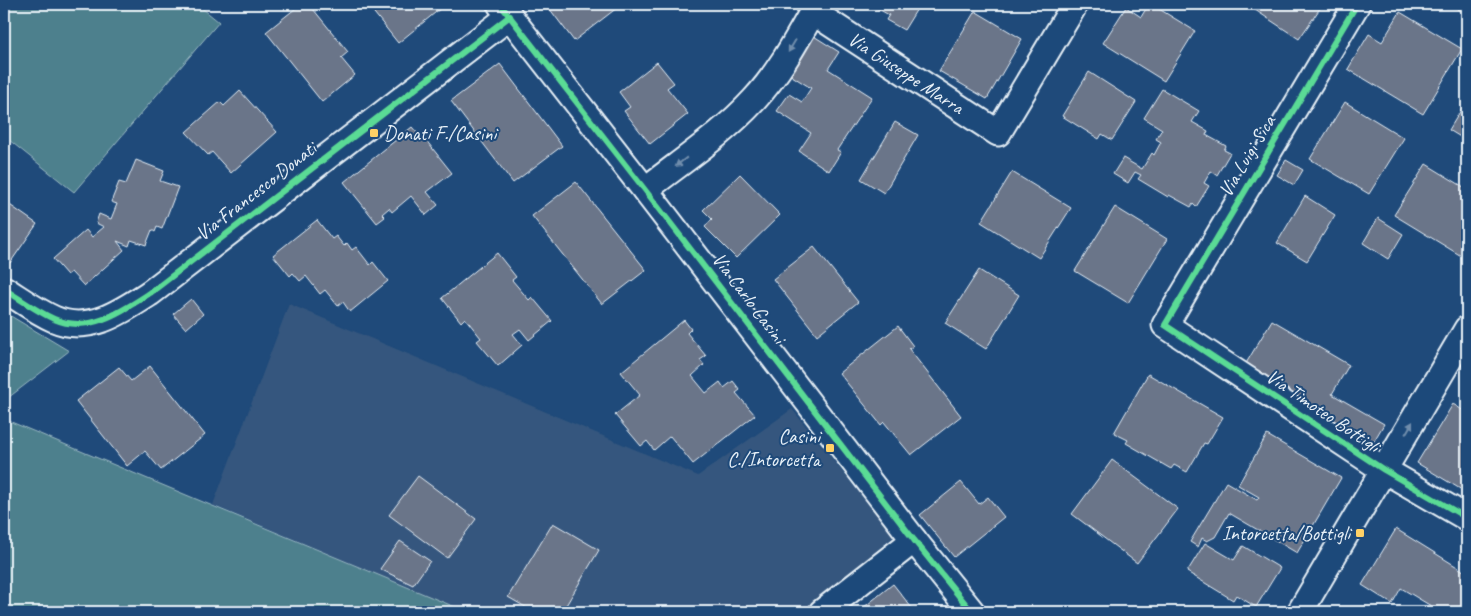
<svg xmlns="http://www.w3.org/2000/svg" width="1471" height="616" viewBox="0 0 1471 616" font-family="Caveat,sans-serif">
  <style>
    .built { fill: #36577e }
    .green { fill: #4d808d; stroke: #9ab8c2 }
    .building { fill: #6a7489; stroke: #e8f1f8 }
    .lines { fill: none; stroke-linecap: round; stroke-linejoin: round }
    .street-casing { stroke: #e8f1f8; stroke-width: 29 }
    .street { stroke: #1f4a7a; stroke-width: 25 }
    .cycleway-casing { stroke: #1f4a7a; stroke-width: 9 }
    .cycleway { stroke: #5adb95; stroke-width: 6 }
    .oneway { fill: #6f8dac }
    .poi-dot { fill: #ffd166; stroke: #1f4a7a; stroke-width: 2 }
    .labels { text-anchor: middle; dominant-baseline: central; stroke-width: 4; stroke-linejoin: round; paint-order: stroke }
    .street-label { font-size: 20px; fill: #e8f1f8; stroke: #1f4a7a }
    .poi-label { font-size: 20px; fill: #e8f1f8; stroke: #1f4a7a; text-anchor: end }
  </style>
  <rect width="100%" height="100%" fill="#1f4a7a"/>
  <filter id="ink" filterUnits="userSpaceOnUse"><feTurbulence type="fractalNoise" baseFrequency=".02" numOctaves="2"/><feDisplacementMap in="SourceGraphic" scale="10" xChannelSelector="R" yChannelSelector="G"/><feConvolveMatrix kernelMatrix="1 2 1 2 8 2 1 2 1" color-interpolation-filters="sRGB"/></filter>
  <g filter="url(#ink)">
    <polygon class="built" points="289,304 698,476 792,409 894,536 802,612 467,612 213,505"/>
    <g class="green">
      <polygon points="4,4 197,4 219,22 74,192 4,136"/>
      <polygon points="4,312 69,351 4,401"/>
      <polygon points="4,419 467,612 4,612"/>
    </g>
    <g class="building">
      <polygon points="301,4 309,4 348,52 341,58 355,75 322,102 266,32"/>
      <polygon points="367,4 437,4 441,8 398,43"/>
      <polygon points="546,4 622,4 574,41"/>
      <polygon points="874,4 920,4 904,30 886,20 889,15 873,6"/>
      <polygon points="1149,4 1151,4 1195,31 1164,81 1103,43 1126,7 1141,17"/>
      <polygon points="1246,4 1323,4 1299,39"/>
      <polygon points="1448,4 1467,4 1467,14"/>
      <polygon points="975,11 1022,39 987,99 939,71"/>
      <polygon points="1400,12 1462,49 1423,114 1348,69 1369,34 1382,42"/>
      <polygon points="809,33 839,52 828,69 872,97 837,150 841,152 829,171 799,151 811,133 777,111 789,94 802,102 811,88 784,71"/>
      <polygon points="657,62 674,83 667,88 688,114 650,144 624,111 630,107 619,92"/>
      <polygon points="500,64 562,146 513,183 451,101"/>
      <polygon points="1089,72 1136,102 1112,140 1102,134 1099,139 1062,116"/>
      <polygon points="1162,89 1199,111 1192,122 1208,131 1206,135 1226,146 1224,150 1230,153 1217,175 1211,171 1204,183 1209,186 1196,207 1193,204 1191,207 1169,195 1168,197 1138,179 1141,175 1135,172 1128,183 1113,174 1123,158 1142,169 1152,153 1154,155 1161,142 1156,139 1162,129 1144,118"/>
      <polygon points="240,91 277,132 231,173 212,152 208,155 186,132 220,102 224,106"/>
      <polygon points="1467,100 1467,141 1449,130"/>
      <polygon points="1345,102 1404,138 1369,194 1310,159"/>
      <polygon points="895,122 918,135 884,193 861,179"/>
      <polygon points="412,127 419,135 421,134 452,173 427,192 438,205 426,215 411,196 392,212 389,208 382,214 385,217 377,223 344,182"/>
      <polygon points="136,160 164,171 160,181 178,187 162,229 157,227 155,232 152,230 146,245 131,240 129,246 117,241 124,250 84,286 71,272 67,275 53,259 86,230 92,237 104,227 96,223 99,214 111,219 117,204 111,202 119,182 126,184"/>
      <polygon points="1286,160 1303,170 1294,185 1277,175"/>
      <polygon points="1426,164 1467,189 1467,251 1463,257 1394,215"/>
      <polygon points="1012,172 1071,208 1039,258 981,222"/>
      <polygon points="740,174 780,215 736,258 705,227 712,219 703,210"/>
      <polygon points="576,182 646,270 602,304 532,216"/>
      <polygon points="1305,196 1335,215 1307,261 1277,243"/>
      <polygon points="4,201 37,224 10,263 4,259"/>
      <polygon points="1115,207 1167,239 1128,303 1075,271"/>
      <polygon points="1378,218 1403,234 1388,259 1363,243"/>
      <polygon points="317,220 332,239 336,236 344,246 347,243 352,250 356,247 370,265 373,262 388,281 350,312 343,302 338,306 325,290 320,294 306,276 300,281 293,273 290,276 273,255"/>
      <polygon points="814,247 858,302 817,335 773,279"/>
      <polygon points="497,253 516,277 512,280 529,300 532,297 552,321 529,340 520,329 513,334 522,345 498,366 477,341 481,338 465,318 461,322 442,298"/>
      <polygon points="979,270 1019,295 986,349 945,323"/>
      <polygon points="191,299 203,314 186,329 173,314"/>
      <polygon points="684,320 691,329 687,333 706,356 700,360 704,365 692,376 706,393 720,382 724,388 733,381 740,390 736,393 755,415 693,464 670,436 654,450 647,441 641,446 615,415 640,395 621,372"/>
      <polygon points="1272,320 1349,365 1332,394 1384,424 1371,446 1242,370"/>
      <polygon points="898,326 913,346 909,349 961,416 911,455 884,422 881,425 839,373"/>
      <polygon points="150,366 205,435 161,470 145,451 127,466 76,401 119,367 131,381"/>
      <polygon points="1148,374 1223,417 1207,444 1204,443 1187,472 1174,465 1171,469 1126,443 1128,440 1114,433"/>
      <polygon points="1453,404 1467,413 1467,493 1417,463"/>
      <polygon points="1267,435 1341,478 1297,553 1229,513 1215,537 1207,541 1202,538 1198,547 1190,542 1226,482 1257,500 1259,497 1238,485"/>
      <polygon points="1112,460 1178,509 1137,563 1072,514"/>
      <polygon points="418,476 476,519 447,558 389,515"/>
      <polygon points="961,482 979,504 988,497 1004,517 954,557 920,515"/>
      <polygon points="553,523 599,550 562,612 534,612 508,597"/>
      <polygon points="1396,529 1467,573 1467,612 1441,612 1401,588 1392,604 1362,585"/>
      <polygon points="400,541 430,561 413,585 380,569"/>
      <polygon points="1205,543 1234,560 1243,546 1280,568 1256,607 1236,595 1233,600 1187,572"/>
      <polygon points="893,584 915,612 858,612"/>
    </g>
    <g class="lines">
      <defs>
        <g id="street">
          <polyline points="500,4 645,190 914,540 972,612"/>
          <polyline points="1357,4 1165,325 1384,470 1467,518"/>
          <polyline points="813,12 998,133 1075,4"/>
          <path d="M 645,190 C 682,161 723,134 754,100 C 780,72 799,36 817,4"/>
          <path d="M 4,289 C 20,299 36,311 54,319 C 89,334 121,312 150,293 L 510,16"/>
          <polyline points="822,612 914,540"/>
          <polyline points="1300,612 1467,329"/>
        </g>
      </defs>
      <use href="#street" class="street-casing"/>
      <use href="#street" class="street"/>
      <defs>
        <g id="cycleway">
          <polyline points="500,4 645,190 914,540 972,612"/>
          <polyline points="1357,4 1165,325 1384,470 1467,518"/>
          <path d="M 4,289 C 20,299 36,311 54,319 C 89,334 121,312 150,293 L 510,16"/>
        </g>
      </defs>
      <use href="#cycleway" class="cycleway-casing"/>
      <use href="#cycleway" class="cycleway"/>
    </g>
    <defs><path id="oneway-solid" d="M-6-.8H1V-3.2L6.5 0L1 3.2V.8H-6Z" transform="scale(1.25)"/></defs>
    <g class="oneway">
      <use href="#oneway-solid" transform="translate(792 46) rotate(121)"/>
      <use href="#oneway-solid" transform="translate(681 162) rotate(142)"/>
      <use href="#oneway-solid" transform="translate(1409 428) rotate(-60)"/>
    </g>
  </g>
  <g class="poi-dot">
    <rect x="369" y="128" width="10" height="10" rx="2.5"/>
    <rect x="825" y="443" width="10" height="10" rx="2.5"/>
    <rect x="1355" y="528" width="10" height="10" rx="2.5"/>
  </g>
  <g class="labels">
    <g class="street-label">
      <text transform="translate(906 73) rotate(33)">Via Giuseppe Marra</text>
      <text transform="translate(1247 156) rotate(-59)">Via Luigi Sica</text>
      <text transform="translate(256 191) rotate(-38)">Via Francesco Donati</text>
      <text transform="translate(749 298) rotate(53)">Via Carlo Casini</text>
      <text transform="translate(1323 411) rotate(34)">Via Timoteo Bottigli</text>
    </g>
    <g class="poi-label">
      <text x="384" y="133" text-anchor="start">Donati F./Casini</text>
      <text x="820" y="436">Casini<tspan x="820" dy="23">C./Intorcetta</tspan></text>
      <text x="1350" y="533">Intorcetta/Bottigli</text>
    </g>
  </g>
  <rect width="1471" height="616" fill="none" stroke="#1f4a7a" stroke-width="20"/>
  <rect x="10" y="10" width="1451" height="596" fill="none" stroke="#e8f1f8" stroke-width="2" filter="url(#ink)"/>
</svg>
